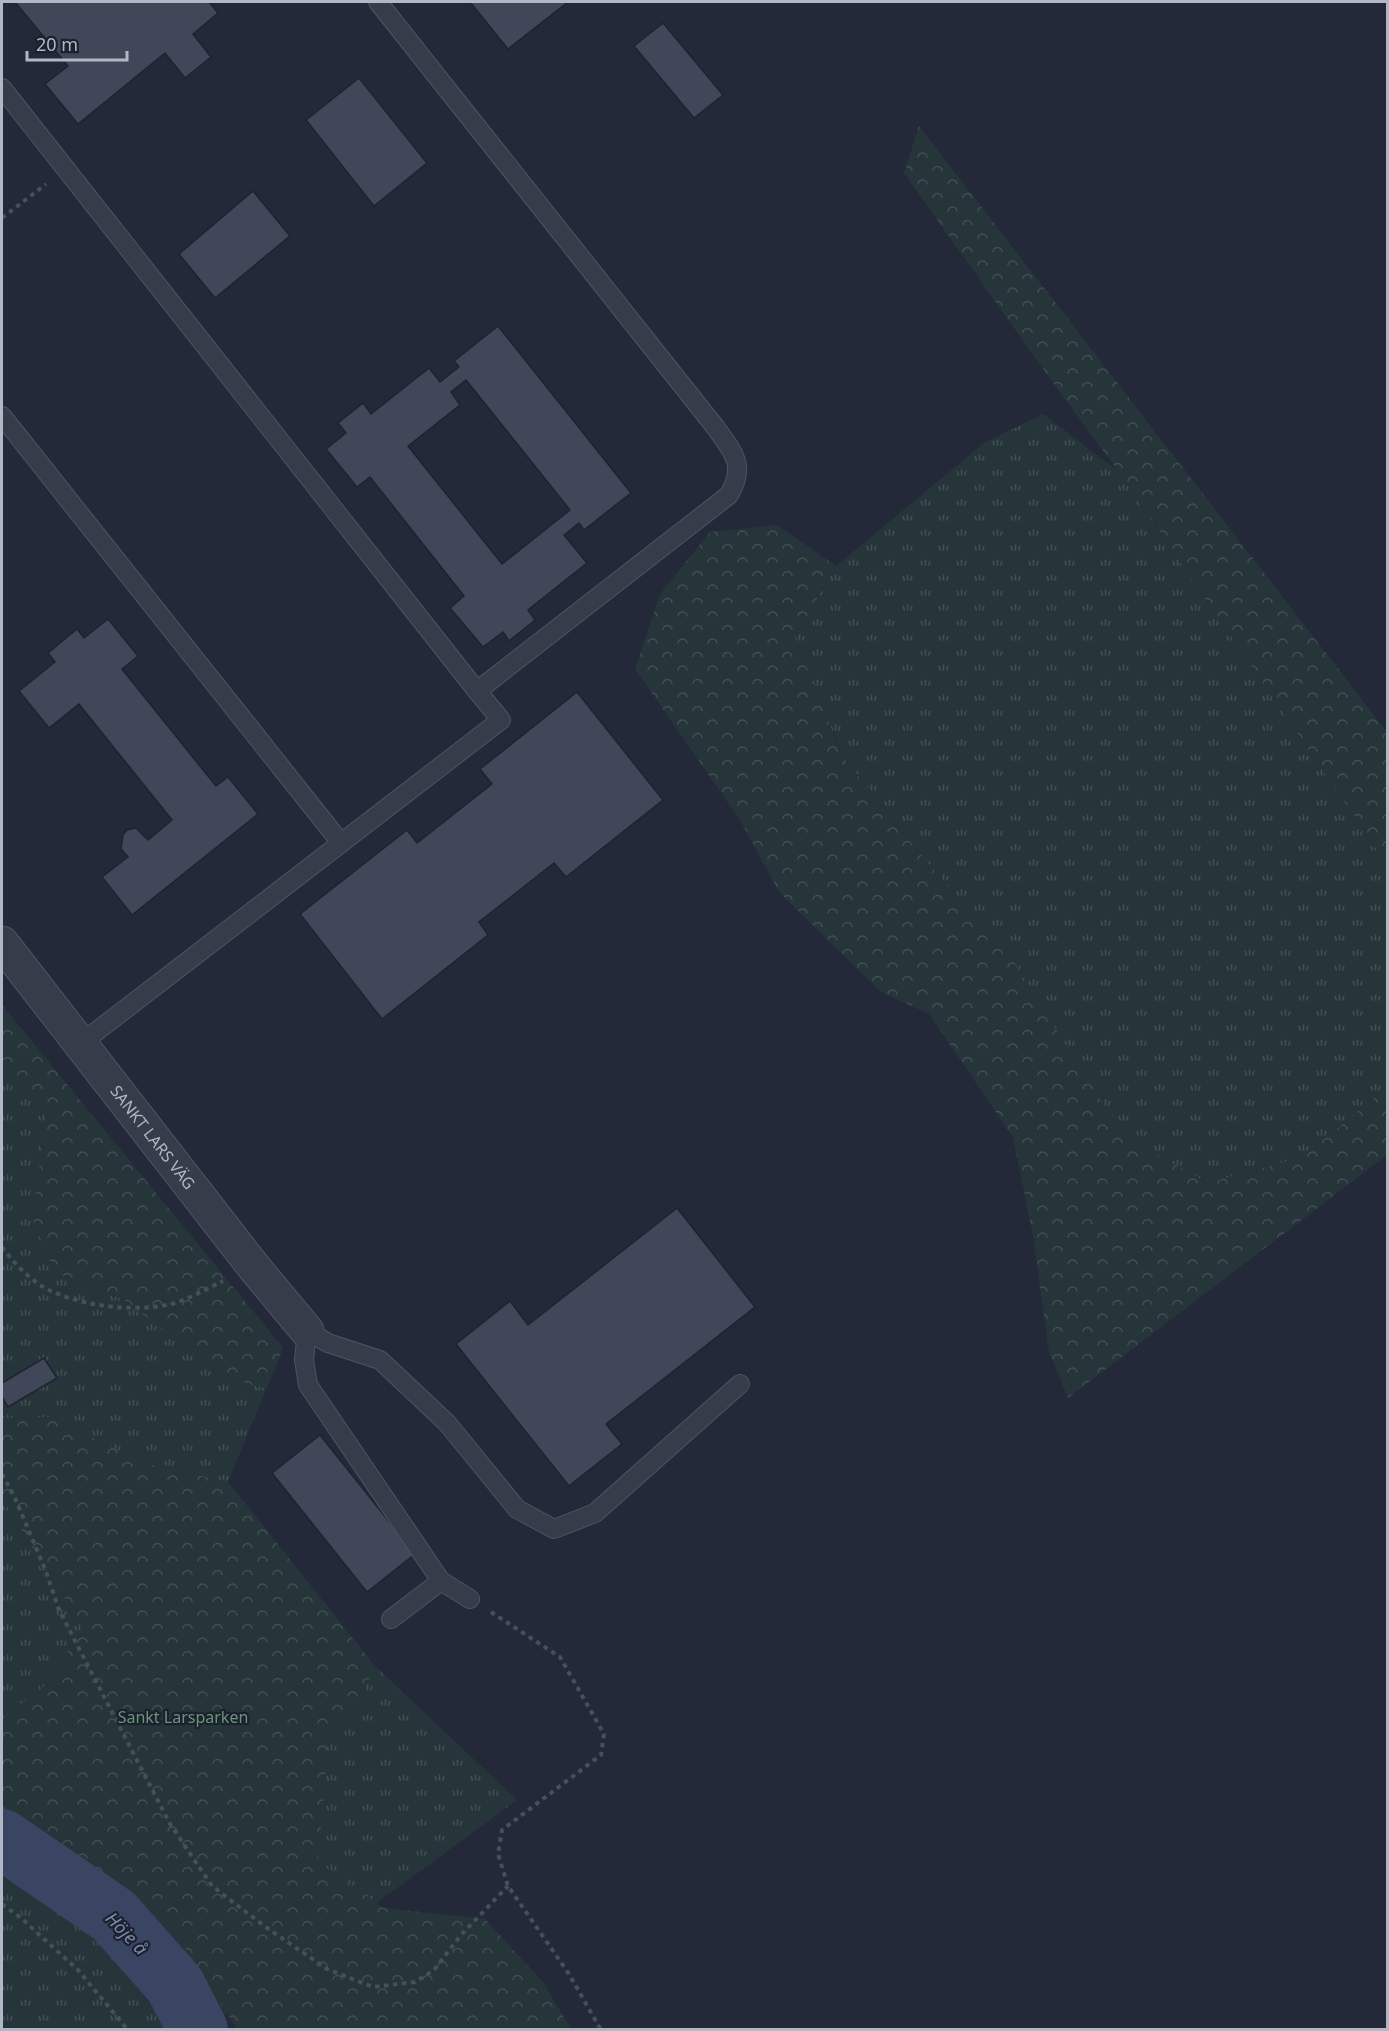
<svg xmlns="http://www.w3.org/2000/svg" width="1389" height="2031" viewBox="0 0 1389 2031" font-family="'Noto Sans',sans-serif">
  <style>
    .grass { fill: url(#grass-tufts) }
    .forest { fill: url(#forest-crowns) }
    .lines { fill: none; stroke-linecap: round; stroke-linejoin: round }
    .river { stroke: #394562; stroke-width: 60 }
    .building { fill: #3f4759; stroke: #1e2330; stroke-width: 1.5; fill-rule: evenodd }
    .service-casing { stroke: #4e5461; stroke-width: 20 }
    .minor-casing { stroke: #4e5461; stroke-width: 35 }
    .path { stroke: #425257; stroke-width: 4; stroke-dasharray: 4.5 4.5; stroke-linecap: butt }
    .service { stroke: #363c49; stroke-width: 18 }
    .minor { stroke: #363c49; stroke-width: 33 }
    .labels { text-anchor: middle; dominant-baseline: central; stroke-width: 4.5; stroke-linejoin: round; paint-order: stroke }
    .street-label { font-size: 16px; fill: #b1b7c5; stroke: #1c212e }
    .park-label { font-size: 16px; fill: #699579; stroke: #1c212e }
    .water-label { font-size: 18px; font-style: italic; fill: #7b89ac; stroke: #1c212e }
  </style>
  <defs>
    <pattern id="grass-tufts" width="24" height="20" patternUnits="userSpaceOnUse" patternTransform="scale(1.5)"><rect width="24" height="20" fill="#25353a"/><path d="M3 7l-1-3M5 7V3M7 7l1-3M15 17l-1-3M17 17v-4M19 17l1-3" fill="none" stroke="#425055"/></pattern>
    <pattern id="forest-crowns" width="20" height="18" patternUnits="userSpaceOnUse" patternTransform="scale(1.5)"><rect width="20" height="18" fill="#25353a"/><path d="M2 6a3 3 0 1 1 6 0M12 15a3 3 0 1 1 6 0" fill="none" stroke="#425055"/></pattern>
  </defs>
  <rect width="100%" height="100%" fill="#232939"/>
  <g class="grass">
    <polygon points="1043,414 1118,471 1387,864 1387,1087 1303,1157 1208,1183 1141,1146 1105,1107 920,854 842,755 795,637 836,566 984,443"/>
    <polygon points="2,1005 283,1348 228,1482 374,1665 517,1800 218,2019 136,1901 2,1819"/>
    <polygon points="2,1858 100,1934 166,2005 178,2029 2,2029"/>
  </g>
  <g class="forest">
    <polygon points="919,126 1387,732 1387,864 1118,471 1046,373 904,173"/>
    <polygon points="777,525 836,566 795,637 842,756 920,854 1007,951 1105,1107 1141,1146 1208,1183 1303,1157 1387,1087 1387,1155 1068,1398 1049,1352 1033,1236 1013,1137 929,1014 880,991 779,892 740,820 635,669 660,594 710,532"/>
    <polygon points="2,1005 283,1348 266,1389 218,1374 126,1301 55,1273 32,1219 48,1103 8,1067 2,1057"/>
    <polygon points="50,1417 147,1464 228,1482 374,1665 362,1699 328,1740 318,1862 384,1908 485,1919 543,1982 571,2029 237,2029 168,1921 58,1840 2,1806 2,1719 51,1681 82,1626 2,1499 2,1418"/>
  </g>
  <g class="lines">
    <polyline class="river" points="2,1839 114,1916 175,1985 198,2030"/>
  </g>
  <g class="building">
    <polygon points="15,2 209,2 218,13 193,34 211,57 185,78 165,53 78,124 45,84 68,66"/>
    <polygon points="470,2 568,2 508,49"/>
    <polygon points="663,23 723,95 694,118 634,46"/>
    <polygon points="359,78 427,163 374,206 306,120"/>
    <polygon points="253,191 290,236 215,298 179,254"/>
    <path d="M 498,326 L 631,493 L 584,530 L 579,523 L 564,535 L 587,563 L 528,610 L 535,620 L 509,641 L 503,632 L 483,647 L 450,608 L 464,596 L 370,477 L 357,487 L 326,449 L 346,433 L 338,423 L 363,403 L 371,414 L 429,368 L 440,382 L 459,367 L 454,361 ZM 466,380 L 570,510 L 502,564 L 408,446 L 460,405 L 451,392 Z"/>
    <polygon points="108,619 138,656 122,669 216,786 228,777 258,814 132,915 102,877 128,857 121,849 123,835 127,830 136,828 148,840 172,820 79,704 49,728 19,691 55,662 48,653 77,629 84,638"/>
    <polygon points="577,692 663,800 566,877 554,863 479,922 488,935 382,1019 300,914 407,830 417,843 492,784 480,769"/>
    <polygon points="677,1208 755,1307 606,1424 622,1444 569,1486 456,1344 510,1301 528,1325"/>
    <polygon points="44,1358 57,1378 8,1407 2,1397 2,1383"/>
    <polygon points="320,1435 415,1554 367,1592 272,1473"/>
  </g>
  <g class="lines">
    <defs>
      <g id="service">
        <path d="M 2,88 L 477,691 L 729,495 C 746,466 734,453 716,428 L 378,2"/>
        <polyline points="2,416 341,843"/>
        <polyline points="80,1044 501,720 477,691"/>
        <polyline points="470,1599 441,1581 308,1385 304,1360 307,1331 328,1343 380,1360 447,1423 517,1509 554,1529 595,1513 740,1384"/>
        <polyline points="391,1619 441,1581"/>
      </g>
      <g id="minor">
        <path id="s1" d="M 2,943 L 253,1266 L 307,1331"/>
      </g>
    </defs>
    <use href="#service" class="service-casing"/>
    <use href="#minor" class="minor-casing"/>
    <g class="path">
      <polyline points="2,218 46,184"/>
      <path d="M 2,1247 C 13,1262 29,1279 45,1288 C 79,1306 130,1312 167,1305 C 186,1301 206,1289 223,1281"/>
      <polyline points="2,1474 15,1498 45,1569 59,1610 170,1824 212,1886 267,1928 327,1969 373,1987 415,1982 434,1970 461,1935 508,1886"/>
      <polyline points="491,1612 560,1657 604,1734 601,1755 502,1830 498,1854 508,1886 569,1974 601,2030"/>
      <polyline points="2,1904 21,1918 78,1970 128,2030"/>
    </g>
    <use href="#service" class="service"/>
    <use href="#minor" class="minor"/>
  </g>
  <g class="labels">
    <g class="street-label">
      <text stroke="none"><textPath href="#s1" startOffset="246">SANKT LARS VÄG</textPath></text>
    </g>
    <g class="park-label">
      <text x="183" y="1717">Sankt Larsparken</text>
    </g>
    <g class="water-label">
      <text transform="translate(127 1933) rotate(46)">Höje å</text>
    </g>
  </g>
  <rect width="1389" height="2031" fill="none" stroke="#b1b7c5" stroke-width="6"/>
  <path d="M27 51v9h100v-9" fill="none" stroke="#b1b7c5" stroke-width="3"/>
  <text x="36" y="51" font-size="18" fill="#b1b7c5" stroke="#1c212e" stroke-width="4.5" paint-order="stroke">20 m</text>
</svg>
